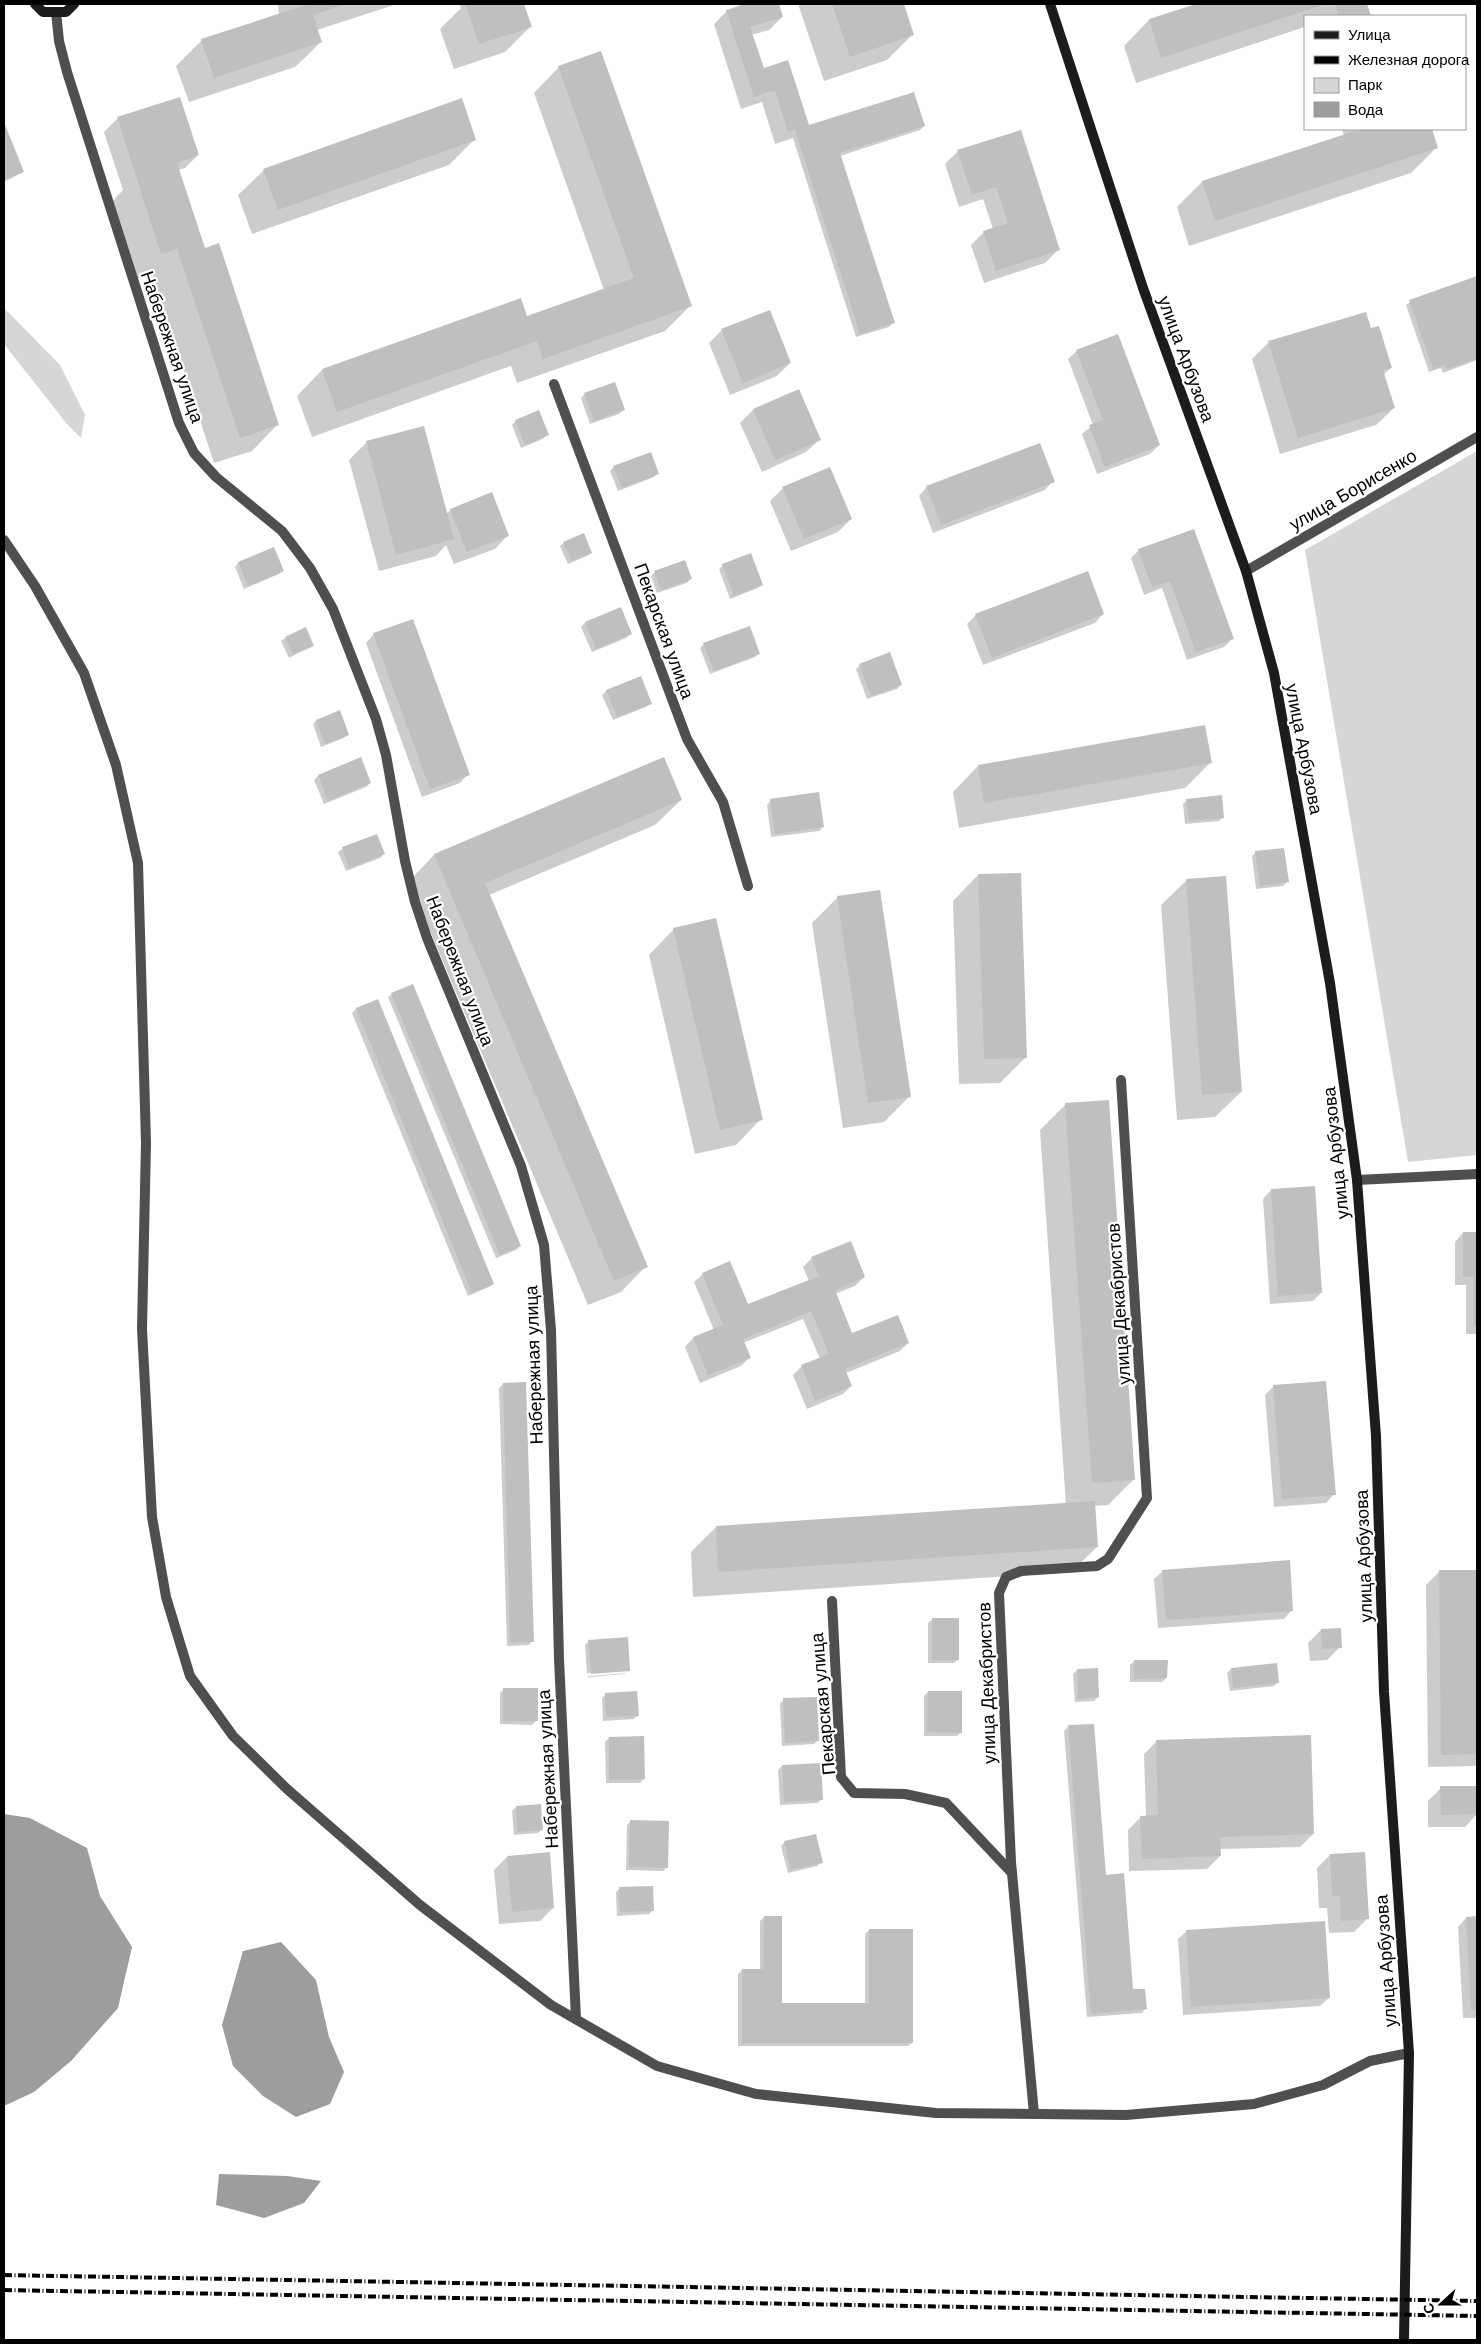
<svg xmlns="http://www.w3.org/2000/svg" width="1481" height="2344" viewBox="0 0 1481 2344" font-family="Helvetica,sans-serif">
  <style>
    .green { fill: #d6d6d6 }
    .water { fill: #9d9d9d }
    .shadow { fill: #0003 }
    .building { fill: #bfbfbf }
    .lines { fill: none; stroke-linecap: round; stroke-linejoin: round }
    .street { stroke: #4f4f4f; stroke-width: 10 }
    .secondary { stroke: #1c1c1c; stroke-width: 10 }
    .rail { stroke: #000; stroke-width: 4; stroke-dasharray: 8 2.5 1 2.5; stroke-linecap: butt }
    .labels { text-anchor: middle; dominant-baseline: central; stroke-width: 4.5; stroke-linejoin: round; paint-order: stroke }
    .street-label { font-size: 18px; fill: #000; stroke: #fff }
  </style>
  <rect width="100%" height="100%" fill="#fff"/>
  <g class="green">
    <polygon points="4,308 60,365 85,415 81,438 67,424 4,344"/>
    <polygon points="1477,451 1477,1155 1408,1162 1305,550"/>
  </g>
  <g class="water">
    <polygon points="4,1814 30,1818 87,1848 100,1896 132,1947 118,2008 71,2061 34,2092 4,2106"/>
    <polygon points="281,1942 316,1980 329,2037 344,2072 330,2104 296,2117 263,2096 233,2066 222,2025 243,1951"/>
    <polygon points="219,2174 287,2176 321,2181 304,2203 264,2218 216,2205"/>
  </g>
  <g class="shadow">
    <polygon points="278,4 397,4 317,30 321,42 295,67 189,102 176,66 202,40 279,15"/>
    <polygon points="459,4 523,4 530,27 505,52 454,69 440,29 461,8"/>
    <polygon points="749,4 778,4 782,17 769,30 751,35 763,70 804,128 924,126 920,130 840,156 893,323 889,327 856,337 793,138 775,144 762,102 741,109 714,24 727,11"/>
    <polygon points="798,4 902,4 913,34 887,60 824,81"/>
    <polygon points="1200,4 1366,4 1370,16 1305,16 1305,27 1136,83 1124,46 1149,20"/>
    <polygon points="559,67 690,306 665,331 517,383 511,366 312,437 297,396 322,370 527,317 604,290 534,93"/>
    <polygon points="180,98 198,155 185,168 178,170 204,249 277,425 252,451 214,463 152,274 136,279 111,203 123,190 104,132 117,119"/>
    <polygon points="4,125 23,172 4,182"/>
    <polygon points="1342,129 1430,129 1436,148 1411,173 1189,246 1177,207 1202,182 1344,136"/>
    <polygon points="1020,131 1058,250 1045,263 984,283 971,245 984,232 993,229 983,199 959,207 945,164 958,151"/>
    <polygon points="475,139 449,165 252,234 238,195 264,170"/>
    <polygon points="1477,278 1477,360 1443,373 1441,368 1429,372 1406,305 1410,302"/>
    <polygon points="722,330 790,363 777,376 730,395 709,343"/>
    <polygon points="1370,330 1391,368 1383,375 1394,408 1376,425 1280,454 1252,359 1269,342"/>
    <polygon points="1077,351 1159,445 1150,454 1097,474 1082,434 1093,425 1068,359"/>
    <polygon points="585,394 623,410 619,414 590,424 581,398"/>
    <polygon points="753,410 819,440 806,452 762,472 740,423"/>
    <polygon points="516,421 547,435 543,439 521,448 512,425"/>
    <polygon points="367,442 446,514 451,510 507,536 495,549 454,564 446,545 436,556 379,571 349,460"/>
    <polygon points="614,467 658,473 654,477 618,491 610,471"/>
    <polygon points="1053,481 1045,490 933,533 919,496 927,487"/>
    <polygon points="783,488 851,519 838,532 791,551 770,501"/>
    <polygon points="564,543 591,553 587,556 568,564 560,546"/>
    <polygon points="1139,550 1232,639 1224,647 1187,660 1162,588 1144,595 1131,558"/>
    <polygon points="238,563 283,570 279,574 244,589 235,567"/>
    <polygon points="723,565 762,585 758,588 730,599 719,569"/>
    <polygon points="655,572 690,579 687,583 657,593 651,576"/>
    <polygon points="620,609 630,634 626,638 592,652 581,627 585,623"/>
    <polygon points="1103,614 1095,623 983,665 967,624 976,615"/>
    <polygon points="374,634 468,774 460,783 422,797 366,643"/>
    <polygon points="285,638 312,645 289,658 281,641"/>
    <polygon points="704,644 759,653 755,657 710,674 700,648"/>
    <polygon points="860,665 901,685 897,689 867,699 856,669"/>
    <polygon points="640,677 650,703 646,707 613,720 602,695 606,691"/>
    <polygon points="316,721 348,734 344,738 321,747 313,724"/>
    <polygon points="663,758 681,800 655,825 489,895 646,1266 621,1292 588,1305 409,881 434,855"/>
    <polygon points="360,759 370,783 366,787 324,804 314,780 318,776"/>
    <polygon points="1211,762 1185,788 959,828 953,792 978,766"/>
    <polygon points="1187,800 1223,817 1219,821 1185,824 1183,804"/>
    <polygon points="771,801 823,827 819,831 771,837 767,805"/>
    <polygon points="376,835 384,854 380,858 346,871 338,852 342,849"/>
    <polygon points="1256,852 1287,882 1283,886 1256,889 1252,856"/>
    <polygon points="978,875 1026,1057 1000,1083 959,1084 953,901"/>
    <polygon points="1187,880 1241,1092 1215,1117 1177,1120 1161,905"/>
    <polygon points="838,897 910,1096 884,1122 843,1128 812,923"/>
    <polygon points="674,929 761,1119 736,1145 695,1154 649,955"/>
    <polygon points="392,994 520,1246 516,1250 496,1258 388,997"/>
    <polygon points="378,1001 493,1284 489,1287 468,1296 352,1013 356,1009"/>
    <polygon points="1066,1104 1134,1479 1108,1505 1094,1506 1097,1547 1071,1572 693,1597 691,1552 716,1527 1066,1505 1040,1130"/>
    <polygon points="1271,1190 1321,1293 1313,1301 1270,1304 1263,1199"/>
    <polygon points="1463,1233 1477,1233 1477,1334 1466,1334 1466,1285 1455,1285 1455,1242"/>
    <polygon points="812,1258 864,1277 855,1286 835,1294 852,1335 908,1343 900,1351 846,1373 851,1386 843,1394 807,1409 793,1375 801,1367 820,1359 803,1319 743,1343 749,1358 741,1366 700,1383 685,1347 693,1338 714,1330 694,1282 703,1274 747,1306 809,1281 803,1267"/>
    <polygon points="503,1384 532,1641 529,1645 507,1646 499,1388"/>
    <polygon points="1274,1386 1334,1494 1326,1503 1274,1507 1265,1395"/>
    <polygon points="1163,1571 1292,1610 1284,1619 1158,1628 1154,1579"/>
    <polygon points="1476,1571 1477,1764 1475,1766 1428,1767 1426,1585 1439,1572"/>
    <polygon points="932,1620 958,1659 954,1663 928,1663 928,1623"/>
    <polygon points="1321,1630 1340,1647 1327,1660 1310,1661 1308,1643"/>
    <polygon points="589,1641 629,1670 625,1674 588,1677 588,1676 627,1673 627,1670 587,1673 585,1645"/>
    <polygon points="1134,1661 1166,1678 1162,1682 1130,1682 1130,1665"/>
    <polygon points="1231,1669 1278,1682 1274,1686 1230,1691 1227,1673"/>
    <polygon points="1077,1670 1098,1697 1094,1701 1075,1702 1073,1674"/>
    <polygon points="504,1689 536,1721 532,1725 500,1724 500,1693"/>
    <polygon points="928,1692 961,1732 957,1736 924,1736 924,1696"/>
    <polygon points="606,1694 638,1715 634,1719 603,1721 602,1698"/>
    <polygon points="784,1700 818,1740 814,1744 782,1746 780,1703"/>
    <polygon points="1068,1727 1132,1991 1145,2009 1142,2013 1087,2017 1064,1731"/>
    <polygon points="609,1738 644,1779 640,1783 606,1783 605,1742"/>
    <polygon points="1157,1741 1313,1834 1300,1847 1220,1849 1220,1856 1207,1869 1129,1871 1128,1830 1141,1817 1146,1817 1144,1754"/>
    <polygon points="782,1766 821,1799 818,1803 780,1805 778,1770"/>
    <polygon points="1477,1787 1477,1814 1465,1827 1428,1827 1428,1801 1441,1788"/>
    <polygon points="516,1807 542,1829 538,1833 514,1835 512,1811"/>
    <polygon points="631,1821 667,1867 663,1871 626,1870 627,1825"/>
    <polygon points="785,1842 821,1862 817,1866 788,1873 781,1846"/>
    <polygon points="1330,1855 1367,1919 1354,1932 1329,1933 1327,1908 1319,1908 1317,1868"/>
    <polygon points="507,1857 553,1908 540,1921 499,1924 494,1870"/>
    <polygon points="620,1888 653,1910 649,1914 617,1916 616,1892"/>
    <polygon points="764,1917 781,2004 865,2004 865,1934 869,1930 912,2043 908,2046 738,2046 738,1974 742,1970 760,1970 760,1921"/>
    <polygon points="1466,1918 1477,1918 1477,2018 1463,2018 1458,1927"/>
    <polygon points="1187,1931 1329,1998 1320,2006 1183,2015 1178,1939"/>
  </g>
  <g class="building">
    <polygon points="309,4 346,4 313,15 322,42 214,78 201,39"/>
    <polygon points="465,4 524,4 532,27 479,44"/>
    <polygon points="745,4 779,4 783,17 750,27 764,68 788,60 809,125 914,92 925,126 840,153 895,323 860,334 795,130 788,132 775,90 754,97 726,10"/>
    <polygon points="832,4 904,4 914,35 850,57"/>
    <polygon points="1196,4 1326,4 1161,58 1149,19"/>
    <polygon points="1335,4 1367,4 1371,16 1339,16"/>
    <polygon points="601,51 692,306 543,359 537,341 337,412 322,369 521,298 527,316 634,278 558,66"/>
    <polygon points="180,97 199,155 177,163 205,248 219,243 279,425 240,438 177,249 161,254 117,117"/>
    <polygon points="462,98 476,140 278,210 263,169"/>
    <polygon points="4,122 24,172 4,180"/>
    <polygon points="1361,129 1432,129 1438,148 1215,221 1202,181"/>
    <polygon points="1021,130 1060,250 996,271 983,231 1008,223 996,187 972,195 957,150"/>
    <polygon points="1477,276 1477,359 1447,369 1445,365 1433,369 1409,300"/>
    <polygon points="770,310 791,363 743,383 721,329"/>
    <polygon points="1366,312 1371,328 1379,326 1392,368 1383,370 1395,408 1298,438 1268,341"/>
    <polygon points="1118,334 1160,445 1105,467 1089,425 1103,420 1076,350"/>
    <polygon points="615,382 625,410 594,421 584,393"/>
    <polygon points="799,389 821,440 775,460 753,409"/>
    <polygon points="539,410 549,435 525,445 515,420"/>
    <polygon points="424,426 454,539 396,555 366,441"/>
    <polygon points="1040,443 1055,482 941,525 926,486"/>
    <polygon points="651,452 659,474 622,488 613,466"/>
    <polygon points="830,467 852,519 804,539 782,487"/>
    <polygon points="492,492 509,536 467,552 450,509"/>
    <polygon points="1194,529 1234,639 1196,652 1170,581 1152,587 1138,549"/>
    <polygon points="584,533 592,553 572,561 563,542"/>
    <polygon points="274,547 284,571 248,586 238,562"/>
    <polygon points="751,553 763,585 734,596 722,564"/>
    <polygon points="685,560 692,579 661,590 654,571"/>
    <polygon points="1088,571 1104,614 992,658 975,614"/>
    <polygon points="621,607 632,634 596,649 585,622"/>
    <polygon points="413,619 470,775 430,789 373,633"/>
    <polygon points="750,626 760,654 714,671 703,643"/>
    <polygon points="306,627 314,646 293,655 285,637"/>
    <polygon points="890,652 902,685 871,696 859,664"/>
    <polygon points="641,676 652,704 617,717 606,690"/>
    <polygon points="340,710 349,735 325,744 316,720"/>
    <polygon points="1205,725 1212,763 984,803 978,765"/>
    <polygon points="361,757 371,783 328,801 318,775"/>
    <polygon points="664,757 682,800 485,883 648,1267 614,1281 434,854"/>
    <polygon points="819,792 824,827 775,834 770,799"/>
    <polygon points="1222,795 1224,818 1189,821 1186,799"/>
    <polygon points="377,834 385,854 349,868 342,847"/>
    <polygon points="1284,848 1289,882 1260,886 1255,851"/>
    <polygon points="1021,873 1027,1058 984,1059 978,874"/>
    <polygon points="1226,876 1242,1092 1202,1095 1186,879"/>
    <polygon points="880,890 911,1097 868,1103 837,896"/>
    <polygon points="716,918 763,1120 720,1130 673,928"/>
    <polygon points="413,984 521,1246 500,1255 391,993"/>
    <polygon points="378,999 494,1284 472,1293 356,1008"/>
    <polygon points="1109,1100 1135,1480 1092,1483 1065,1103"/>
    <polygon points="1315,1186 1322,1293 1278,1296 1271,1189"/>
    <polygon points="1463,1232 1477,1232 1477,1326 1474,1326 1474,1277 1463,1277"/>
    <polygon points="851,1241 865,1277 835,1290 852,1333 898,1315 909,1343 845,1369 852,1386 815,1401 801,1365 829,1354 811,1311 743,1339 751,1358 708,1375 693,1337 723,1325 702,1273 730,1261 748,1304 819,1276 811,1257"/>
    <polygon points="1326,1381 1336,1495 1282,1499 1273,1385"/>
    <polygon points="526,1382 534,1642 510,1642 503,1383"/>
    <polygon points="1095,1501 1098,1547 718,1572 716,1526"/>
    <polygon points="1290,1560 1293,1611 1166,1620 1162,1570"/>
    <polygon points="1439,1570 1477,1570 1477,1754 1441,1755"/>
    <rect x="932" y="1618" width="27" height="42"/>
    <polygon points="1341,1628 1342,1648 1322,1649 1321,1629"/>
    <polygon points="628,1637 630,1671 591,1674 588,1640"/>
    <polygon points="1134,1660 1168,1660 1167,1678 1134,1679"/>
    <polygon points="1277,1663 1279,1683 1233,1688 1231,1668"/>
    <polygon points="1098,1668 1099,1697 1078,1699 1077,1669"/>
    <rect x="503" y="1688" width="35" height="33"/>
    <polygon points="637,1691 639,1716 606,1717 605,1693"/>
    <polygon points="928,1691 962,1691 962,1733 927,1732"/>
    <polygon points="817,1697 819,1741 785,1743 783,1698"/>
    <polygon points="1094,1724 1106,1875 1124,1873 1133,1989 1145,1989 1147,2009 1091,2014 1068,1725"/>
    <polygon points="1311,1735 1314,1834 1220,1837 1221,1856 1142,1859 1140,1816 1158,1815 1156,1740"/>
    <polygon points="644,1736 645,1779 609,1780 609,1737"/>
    <polygon points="821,1763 823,1800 784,1802 782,1765"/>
    <polygon points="1440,1786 1477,1786 1477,1814 1441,1815"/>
    <polygon points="541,1804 543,1830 517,1832 516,1806"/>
    <polygon points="630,1820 669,1821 668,1868 629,1867"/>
    <polygon points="816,1834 823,1863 791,1870 784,1841"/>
    <polygon points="550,1852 554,1908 512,1912 507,1856"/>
    <polygon points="1365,1852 1369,1919 1341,1921 1340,1896 1332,1896 1330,1854"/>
    <polygon points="653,1886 654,1911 620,1912 619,1887"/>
    <polygon points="764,1916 782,1916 782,2003 869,2003 869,1929 913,1929 913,2043 742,2043 742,1969 763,1969"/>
    <polygon points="1477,1916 1477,2010 1471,2010 1466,1917"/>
    <polygon points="1325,1921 1330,1998 1191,2007 1186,1930"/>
  </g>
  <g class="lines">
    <g class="street">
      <polyline points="56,12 59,41 67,72 179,423 194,453 216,477 282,531 310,568 333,609 376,719 386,755 405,861 415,902 427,938 521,1166 544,1245 551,1330 559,1659 576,2019"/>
      <polyline points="554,384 687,739 723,802 748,886"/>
      <polyline points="4,540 35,586 84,673 116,765 138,863 146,1143 142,1329 152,1517 166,1597 190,1676 233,1736 287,1789 420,1905 551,2005 657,2066 756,2094 936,2113 1126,2115 1254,2104 1323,2085 1370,2061 1409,2053"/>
      <polyline points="1246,571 1477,437"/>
      <polyline points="1357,1180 1477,1174"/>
      <polyline points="832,1601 841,1777 854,1793 905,1794 946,1803 1012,1873"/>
      <polyline points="1034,2114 1011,1862 999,1593 1006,1577 1021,1571 1097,1566 1108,1559 1147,1498 1121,1080"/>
    </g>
    <g class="secondary">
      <polyline points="35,4 43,12 66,12 74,4"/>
      <polyline points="1050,4 1143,288 1246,571 1274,673 1330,983 1357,1180 1376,1436 1384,1692 1409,2053 1404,2340"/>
    </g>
    <g class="rail">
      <polyline points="4,2275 1477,2301"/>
      <polyline points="4,2290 1477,2316"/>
    </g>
  </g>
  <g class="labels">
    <g class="street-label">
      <text transform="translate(172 347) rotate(71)">Набережная улица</text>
      <text transform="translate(1186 359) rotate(70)">улица Арбузова</text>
      <text transform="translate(1353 490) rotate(-30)">улица Борисенко</text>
      <text transform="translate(664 631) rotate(70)">Пекарская улица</text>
      <text transform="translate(1304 749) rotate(79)">улица Арбузова</text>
      <text transform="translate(460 971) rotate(69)">Набережная улица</text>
      <text transform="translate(1336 1153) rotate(-96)">улица Арбузова</text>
      <text transform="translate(1119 1304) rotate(-94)">улица Декабристов</text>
      <text transform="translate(534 1365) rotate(-92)">Набережная улица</text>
      <text transform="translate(1364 1556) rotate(-92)">улица Арбузова</text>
      <text transform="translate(987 1683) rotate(-92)">улица Декабристов</text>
      <text transform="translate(823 1704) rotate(-95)">Пекарская улица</text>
      <text transform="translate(548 1769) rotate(-93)">Набережная улица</text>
      <text transform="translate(1386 1961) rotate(-94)">улица Арбузова</text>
    </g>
  </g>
  <rect width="1481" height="2344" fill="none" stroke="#000000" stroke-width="10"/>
  <rect x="1304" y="15" width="162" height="115" fill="#ffffff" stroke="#999999"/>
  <rect x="1314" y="31" width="25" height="8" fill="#1c1c1c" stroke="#999999"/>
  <text x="1348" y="40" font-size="15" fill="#000000">Улица</text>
  <rect x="1314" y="56" width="25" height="8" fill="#000000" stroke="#999999"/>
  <text x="1348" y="65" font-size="15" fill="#000000">Железная дорога</text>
  <rect x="1314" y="78" width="25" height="15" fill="#d6d6d6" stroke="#999999"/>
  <text x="1348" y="90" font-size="15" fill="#000000">Парк</text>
  <rect x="1314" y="102" width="25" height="15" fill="#9d9d9d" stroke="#999999"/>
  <text x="1348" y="115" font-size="15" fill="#000000">Вода</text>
  <g transform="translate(1441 2304) rotate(249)" stroke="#ffffff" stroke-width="4" paint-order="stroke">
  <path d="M0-4L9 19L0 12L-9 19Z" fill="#000000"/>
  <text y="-8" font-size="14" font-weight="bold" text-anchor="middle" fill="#000000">С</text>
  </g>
</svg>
